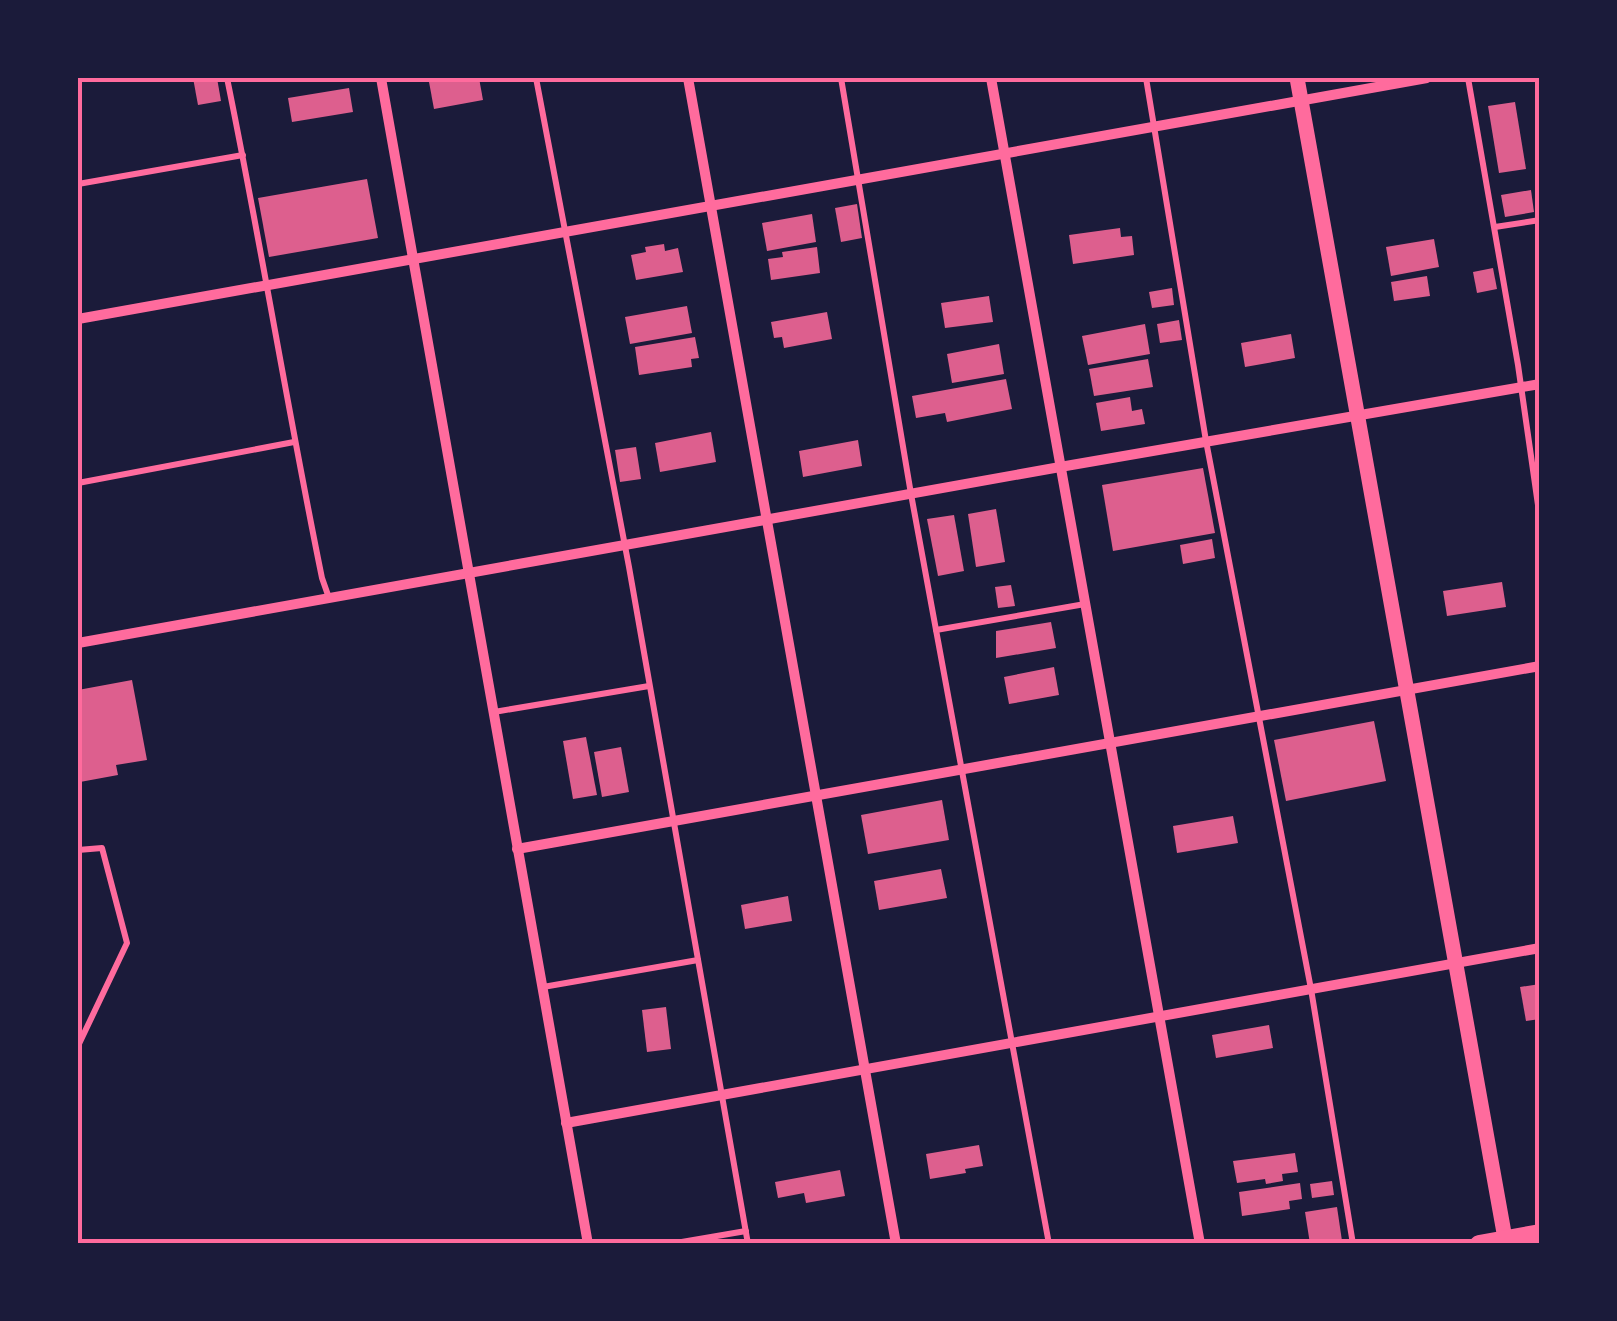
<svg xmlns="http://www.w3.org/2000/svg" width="1617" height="1321" viewBox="0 0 1617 1321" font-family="Jost,sans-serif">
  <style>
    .building { fill: #dd5f8e }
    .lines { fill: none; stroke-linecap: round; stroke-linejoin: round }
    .service { stroke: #ff6b9d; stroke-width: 6 }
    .minor { stroke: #ff6b9d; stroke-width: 10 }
    .tertiary { stroke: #ff6b9d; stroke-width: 15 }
    .secondary { stroke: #ff6b9d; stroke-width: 18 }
    .neatline { fill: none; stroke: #ff6b9d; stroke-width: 4 }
  </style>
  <rect width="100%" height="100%" fill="#1b1b3a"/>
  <g class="building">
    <polygon points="193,78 217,78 221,101 198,105"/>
    <polygon points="451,78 479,78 483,100 434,109 429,82"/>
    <polygon points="349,88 353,112 292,122 288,98"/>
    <polygon points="1515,102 1526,169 1499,173 1488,106"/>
    <polygon points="367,179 378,238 269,257 258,198"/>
    <polygon points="1531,190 1534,212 1505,217 1501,195"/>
    <polygon points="857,204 862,238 841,242 835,208"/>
    <polygon points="812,214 816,242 767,251 762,223"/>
    <polygon points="1120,228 1121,237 1132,236 1134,255 1073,264 1069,235"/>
    <polygon points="1434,239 1439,267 1391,276 1386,247"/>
    <polygon points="664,244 665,251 678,248 683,272 636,280 631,255 646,252 645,247"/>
    <polygon points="817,247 820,273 771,280 768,259 783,257 782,252"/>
    <polygon points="1493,268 1497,289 1477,293 1473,272"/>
    <polygon points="1427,276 1430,296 1394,301 1391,282"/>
    <polygon points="1172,288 1174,305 1152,308 1149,292"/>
    <polygon points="989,296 993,322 945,328 941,303"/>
    <polygon points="687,306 692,333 630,344 625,317"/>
    <polygon points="827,312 832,339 784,348 782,337 774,338 771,322"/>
    <polygon points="1179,320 1182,340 1160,343 1157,324"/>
    <polygon points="1145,324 1150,354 1088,365 1082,336"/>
    <polygon points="1291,334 1295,358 1245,367 1241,343"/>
    <polygon points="695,337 699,358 691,359 692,367 639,375 635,347"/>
    <polygon points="999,344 1004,374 952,383 947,354"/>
    <polygon points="1148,359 1153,387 1094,396 1089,369"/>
    <polygon points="1006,379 1012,409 947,422 945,413 916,418 912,396"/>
    <polygon points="1130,397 1132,411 1142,409 1145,424 1101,431 1096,403"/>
    <polygon points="711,432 716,462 660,472 655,443"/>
    <polygon points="858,440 862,466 803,477 799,451"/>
    <polygon points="636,447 641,479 620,482 615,450"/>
    <polygon points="1203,468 1215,533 1113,551 1102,485"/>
    <polygon points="996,509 1005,562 976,567 968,514"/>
    <polygon points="954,515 964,571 938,576 927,519"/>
    <polygon points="1212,539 1215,558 1183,564 1180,545"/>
    <polygon points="1502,582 1506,607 1447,616 1443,591"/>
    <polygon points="1011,585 1015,606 998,608 995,587"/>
    <polygon points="1051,622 1056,648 996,658 996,631"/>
    <polygon points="1054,667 1059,695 1009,704 1004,677"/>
    <polygon points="132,680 147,760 116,765 118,775 80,782 78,690"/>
    <polygon points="1374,721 1386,781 1286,801 1274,740"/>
    <polygon points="586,737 597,795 573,799 563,741"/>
    <polygon points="621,747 629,792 602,797 594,752"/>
    <polygon points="942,800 949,840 868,854 861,815"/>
    <polygon points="1233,816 1238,843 1177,853 1173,826"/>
    <polygon points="941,869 947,898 879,910 874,881"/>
    <polygon points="788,896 792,921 745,929 741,905"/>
    <polygon points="1540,984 1540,1019 1526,1021 1520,987"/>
    <polygon points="666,1007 671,1049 647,1052 642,1010"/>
    <polygon points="1269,1025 1273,1048 1216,1058 1212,1035"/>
    <polygon points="979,1145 983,1166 965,1169 966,1173 930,1179 926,1154"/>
    <polygon points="1295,1153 1298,1172 1282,1174 1283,1181 1266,1184 1265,1179 1237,1183 1233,1161"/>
    <polygon points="840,1170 845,1196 806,1203 804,1193 778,1198 775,1182"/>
    <polygon points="1332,1181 1334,1195 1312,1198 1310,1184"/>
    <polygon points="1300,1183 1302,1199 1289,1201 1290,1209 1242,1216 1239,1192"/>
    <polygon points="1337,1207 1342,1241 1310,1244 1305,1212"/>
  </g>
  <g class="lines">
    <g class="service">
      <path d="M 227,78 C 261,244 288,412 322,578 L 329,598"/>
      <polyline points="536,78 629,567 748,1244"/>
      <polyline points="841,78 911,494 1049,1244"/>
      <polyline points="1146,78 1206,441 1311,989 1353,1244"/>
      <polyline points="1468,78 1518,365 1540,519"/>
      <polyline points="78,184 243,155"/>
      <polyline points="1495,227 1540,220"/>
      <polyline points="78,483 294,442"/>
      <polyline points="936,630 1085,604"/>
      <polyline points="494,712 649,686"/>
      <polyline points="78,850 102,848 127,943 78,1046"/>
      <polyline points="543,987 698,960"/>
      <polyline points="670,1244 746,1231"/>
    </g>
    <g class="minor">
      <polyline points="381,78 588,1244"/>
      <polyline points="688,78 896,1244"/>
      <polyline points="991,78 1200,1244"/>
      <polyline points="78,319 1427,78"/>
      <polyline points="78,643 1060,467 1540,384"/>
      <polyline points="517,849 1540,666"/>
      <polyline points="566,1123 1540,948"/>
    </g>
    <polyline class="tertiary" points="1297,78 1506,1244"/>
    <polyline class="secondary" points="1479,1244 1540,1233"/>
  </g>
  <rect width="1617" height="1321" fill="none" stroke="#1b1b3a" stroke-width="160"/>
  <rect x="80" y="80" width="1457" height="1161" class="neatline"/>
</svg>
